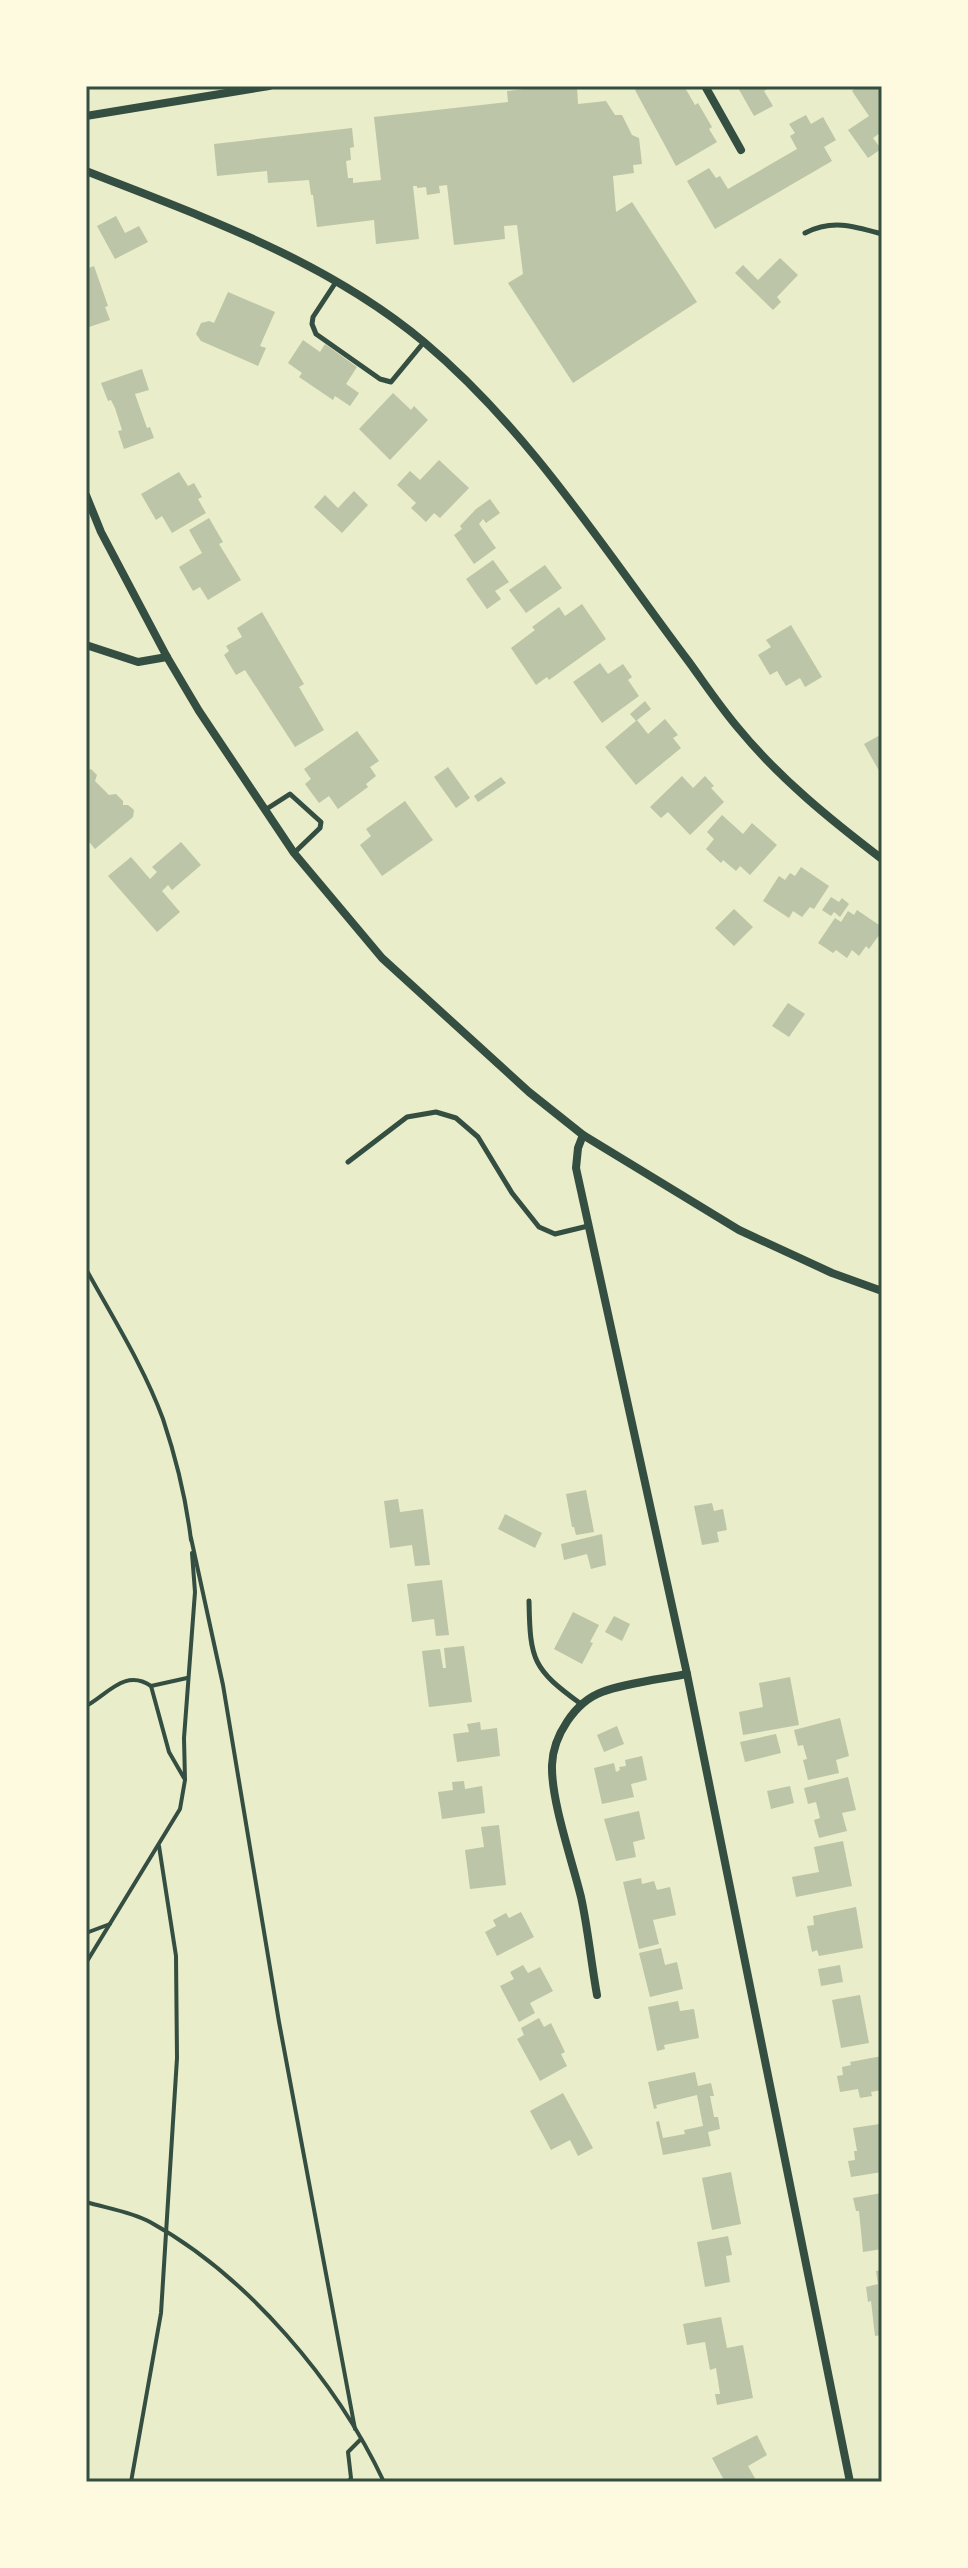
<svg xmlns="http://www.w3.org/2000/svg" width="968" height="2568" viewBox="0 0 968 2568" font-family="Roboto,sans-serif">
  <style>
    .building { fill: #bcc5a7 }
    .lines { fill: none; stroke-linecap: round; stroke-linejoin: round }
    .path { stroke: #344e41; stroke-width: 4 }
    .service { stroke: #344e41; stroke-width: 5 }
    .minor { stroke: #344e41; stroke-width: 8 }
    .neatline { fill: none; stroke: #344e41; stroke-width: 3 }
  </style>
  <rect width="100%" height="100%" fill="#e9edc9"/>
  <g class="building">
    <polygon points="548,86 577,86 578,104 606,101 615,115 622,115 632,135 639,138 642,164 633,165 634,173 613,176 616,212 632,202 697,302 573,383 508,283 523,274 517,225 504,226 505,239 454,245 447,185 439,186 440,193 427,195 426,187 417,188 417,186 413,186 419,239 376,244 374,220 317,227 313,195 311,195 309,180 268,183 267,171 217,176 214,144 352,128 354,147 350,148 351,160 346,161 348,178 353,178 353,183 381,180 374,117 508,102 507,91"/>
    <polygon points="642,86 684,86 695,105 698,103 712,127 709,129 717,142 676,166 635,90"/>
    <polygon points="737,86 773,86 764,91 773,106 754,116"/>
    <polygon points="858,86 882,86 882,137 880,133 873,138 881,149 868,158 848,130 869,116 852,91"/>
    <polygon points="806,115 811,124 823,117 836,140 824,147 832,161 715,229 687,181 709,168 716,178 720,176 728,189 797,149 790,136 795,133 789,124"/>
    <polygon points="116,216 125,233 139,226 148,242 115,259 97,226"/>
    <polygon points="780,258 798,275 777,297 781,302 773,310 735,273 743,265 758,280"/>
    <polygon points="94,266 108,306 105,307 110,320 86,328 86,269"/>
    <polygon points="228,292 275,312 260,346 266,348 258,366 201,341 196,334 201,323 209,321 214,323"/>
    <polygon points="303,340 320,352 325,344 357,367 346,384 359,393 350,406 335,396 333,400 299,377 302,373 288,363"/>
    <polygon points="142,369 149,390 135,394 147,428 150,427 154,438 124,449 118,431 122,430 115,408 111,400 108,401 101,383"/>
    <polygon points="393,393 411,410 414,406 428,420 390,460 359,429"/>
    <polygon points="439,460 469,488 440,518 434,513 426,522 411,508 416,503 397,485 410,471 420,480"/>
    <polygon points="179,472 188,486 194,483 202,497 198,499 206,513 172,533 162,516 156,520 141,494"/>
    <polygon points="354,491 368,505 342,533 314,507 325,495 338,508"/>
    <polygon points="490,499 500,513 486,523 483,519 479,524 496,548 474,564 454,535 462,529 460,526 476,509"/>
    <polygon points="209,518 223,542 219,544 241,580 208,600 200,587 193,591 179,567 202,553 189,530"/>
    <polygon points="493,560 509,582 495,591 501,599 487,609 466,579"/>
    <polygon points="545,565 562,588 526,613 509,590"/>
    <polygon points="582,604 606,639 549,680 547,677 536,685 511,648 535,630 532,627 559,607 565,616"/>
    <polygon points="262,612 304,684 299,687 324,730 295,747 245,670 236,675 224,655 229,651 226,646 242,637 237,628"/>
    <polygon points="791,625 822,677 805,687 800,678 786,686 777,671 770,675 758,655 771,647 766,640"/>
    <polygon points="600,663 608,674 623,664 632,677 628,680 639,696 602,723 573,682"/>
    <polygon points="645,701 651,709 636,721 630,714"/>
    <polygon points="665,719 678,735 673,738 681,748 636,785 605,747 637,720 648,734"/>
    <polygon points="357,731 379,761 370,767 376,776 366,784 368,787 338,809 329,796 319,803 305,784 311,779 304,769"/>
    <polygon points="882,734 882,776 864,744"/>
    <polygon points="448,767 470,798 456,808 434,777"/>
    <polygon points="91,769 97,775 95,781 109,795 116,794 123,801 123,805 128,805 134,810 133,817 95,849 86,838 86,770"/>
    <polygon points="682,776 693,788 705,776 714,786 711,788 724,802 690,835 668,812 661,818 650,807"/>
    <polygon points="501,777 506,783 478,802 474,796"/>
    <polygon points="405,801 433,840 382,876 360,845 371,836 366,829"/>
    <polygon points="722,815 743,834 752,823 777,845 750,875 740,866 736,871 723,860 721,863 706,849 714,839 707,832"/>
    <polygon points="181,842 201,865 172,890 168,885 162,891 180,912 157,932 108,876 131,857 150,879 157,872 152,867"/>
    <polygon points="801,867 829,886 814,909 810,907 802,917 793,911 789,918 763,901 779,876 785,880 790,873 795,876"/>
    <polygon points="831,897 839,902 842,898 849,904 840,917 834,912 831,916 822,910"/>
    <polygon points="734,909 753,927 734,946 715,928"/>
    <polygon points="857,910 882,927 882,931 869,949 866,946 859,956 852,950 847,958 836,950 833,953 818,943 835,918 841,922 848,911 854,915"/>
    <polygon points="788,1003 805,1014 789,1037 772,1026"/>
    <polygon points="586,1490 594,1532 576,1535 574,1527 572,1527 566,1494"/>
    <polygon points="398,1499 400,1512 423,1509 430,1565 415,1566 412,1545 390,1548 384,1501"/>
    <polygon points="712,1503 714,1511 723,1509 727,1530 717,1532 719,1542 702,1545 694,1506"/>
    <polygon points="505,1514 542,1533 535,1548 498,1529"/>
    <polygon points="602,1534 606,1565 591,1569 587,1554 564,1560 561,1544"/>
    <polygon points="442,1580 449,1635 436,1636 434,1619 412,1622 407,1584"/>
    <polygon points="573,1612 599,1625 590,1642 593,1643 582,1664 554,1649"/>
    <polygon points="614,1616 630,1624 622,1641 605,1632"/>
    <polygon points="464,1646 472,1702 429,1707 422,1651 440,1649 443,1668 446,1668 444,1648"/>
    <polygon points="790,1677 799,1725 743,1735 739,1712 763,1707 759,1683"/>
    <polygon points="840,1718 849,1756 836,1760 839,1773 808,1780 803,1760 807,1759 803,1745 798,1746 794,1730"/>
    <polygon points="480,1722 481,1730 497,1728 500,1756 457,1762 453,1734 469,1732 467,1724"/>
    <polygon points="617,1726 624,1744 604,1752 597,1735"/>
    <polygon points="776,1734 781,1753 745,1762 740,1742"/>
    <polygon points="642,1756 647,1780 631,1784 634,1797 602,1804 594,1768 614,1763 616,1772 620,1770 619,1767 626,1766 625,1760"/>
    <polygon points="848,1777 856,1810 842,1813 847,1831 819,1838 814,1820 820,1818 816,1802 808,1804 804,1788"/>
    <polygon points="464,1781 465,1789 482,1786 485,1813 442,1819 438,1792 453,1790 452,1782"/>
    <polygon points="790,1786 794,1803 771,1809 767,1791"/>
    <polygon points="639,1811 645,1839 633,1842 636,1857 616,1861 604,1819"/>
    <polygon points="499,1825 506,1885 470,1889 465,1850 484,1847 481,1827"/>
    <polygon points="843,1841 852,1886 796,1897 792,1877 819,1872 814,1847"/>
    <polygon points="641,1878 642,1884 654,1881 657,1890 670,1887 676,1915 653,1920 659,1944 639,1949 623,1882"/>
    <polygon points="856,1907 863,1948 819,1956 817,1950 812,1952 807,1926 814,1925 813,1916"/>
    <polygon points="521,1912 534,1937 497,1956 485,1932 496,1926 493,1920 506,1913 509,1918"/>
    <polygon points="661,1948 665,1965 677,1962 683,1989 650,1997 639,1953"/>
    <polygon points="523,1965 528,1973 540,1967 553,1991 530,2003 535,2013 519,2022 500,1986 514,1979 510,1972"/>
    <polygon points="840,1965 843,1982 821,1986 818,1969"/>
    <polygon points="860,1995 869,2043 841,2048 832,2000"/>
    <polygon points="678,2001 680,2011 694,2009 699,2038 664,2045 665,2049 657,2051 648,2007"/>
    <polygon points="539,2018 544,2027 551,2023 565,2052 561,2054 567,2066 540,2081 517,2039 524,2035 521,2028"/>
    <polygon points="882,2056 882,2090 871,2092 872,2096 860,2098 858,2089 840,2092 837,2076 843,2075 842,2067 851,2065 850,2062"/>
    <polygon points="695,2072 698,2086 711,2083 714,2096 710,2096 714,2117 718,2117 720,2129 708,2132 711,2146 663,2155 656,2122 659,2121 663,2138 685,2134 684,2130 703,2126 697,2095 656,2105 657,2108 654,2109 648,2082"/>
    <polygon points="563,2093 593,2148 578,2156 570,2140 551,2150 530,2111"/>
    <polygon points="880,2124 882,2172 851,2177 848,2161 855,2160 854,2151 857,2151 853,2128"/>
    <polygon points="731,2172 741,2224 712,2230 702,2178"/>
    <polygon points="882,2193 882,2249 863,2252 859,2211 856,2211 853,2198"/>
    <polygon points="728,2236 732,2255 726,2256 730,2282 705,2287 697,2242"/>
    <polygon points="882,2270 882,2335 875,2336 871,2301 868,2302 866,2287 878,2284 876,2271"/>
    <polygon points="721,2317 727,2348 743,2345 753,2398 717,2405 715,2394 720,2394 716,2368 710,2370 705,2342 687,2345 683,2324"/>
    <polygon points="757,2435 767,2455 748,2466 757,2482 725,2482 712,2458"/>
  </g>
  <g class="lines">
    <g class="path">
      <path d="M 86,1269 C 113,1318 144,1367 163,1419 C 176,1458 186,1499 191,1540"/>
      <polyline points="191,1538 223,1685 279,2022 355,2429"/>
      <polyline points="151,1686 187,1678"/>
      <path d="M 86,1706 C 107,1695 125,1668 151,1686 L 169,1752 L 184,1778"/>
      <polyline points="86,1933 110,1924"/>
      <polyline points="86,1963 180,1809 185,1780 184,1738 195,1592 192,1553"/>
      <path d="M 86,2202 C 106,2208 132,2212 150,2222 C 248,2276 337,2382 384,2482"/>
      <polyline points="131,2482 161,2313 177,2058 176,1956 159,1846"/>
      <polyline points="348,2482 351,2478 348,2452 361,2439"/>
    </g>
    <g class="service">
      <path d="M 805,233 C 832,219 854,226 882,234"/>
      <polyline points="336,282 313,317 312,324 316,334 380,379 391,382 424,342"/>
      <polyline points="265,810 290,794 321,822 320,828 294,853"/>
      <polyline points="348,1162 407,1117 436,1112 456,1118 478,1137 512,1193 539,1227 555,1234 588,1226"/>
      <path d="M 529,1601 C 530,1661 533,1669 581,1704"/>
    </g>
    <g class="minor">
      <polyline points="705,86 741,150"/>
      <polyline points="86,116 269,86"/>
      <path d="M 86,171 C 203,217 326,260 424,342 C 530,431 606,552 689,662 C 705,684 721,708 739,729 C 780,779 831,820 882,859"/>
      <polyline points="86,495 101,532 167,657 199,711 294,853 382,958 529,1092 583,1135 739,1230 832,1273 882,1291"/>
      <polyline points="86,645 138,662 167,657"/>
      <polyline points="583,1135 578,1148 576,1168 687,1674 850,2482"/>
      <path d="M 597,1995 C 591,1962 588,1929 581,1897 C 572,1860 551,1801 552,1765 C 553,1736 575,1702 602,1692 C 625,1683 661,1679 687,1674"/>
    </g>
  </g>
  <rect width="968" height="2568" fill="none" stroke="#fefae0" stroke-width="176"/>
  <rect x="88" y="88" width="792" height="2392" class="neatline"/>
</svg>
